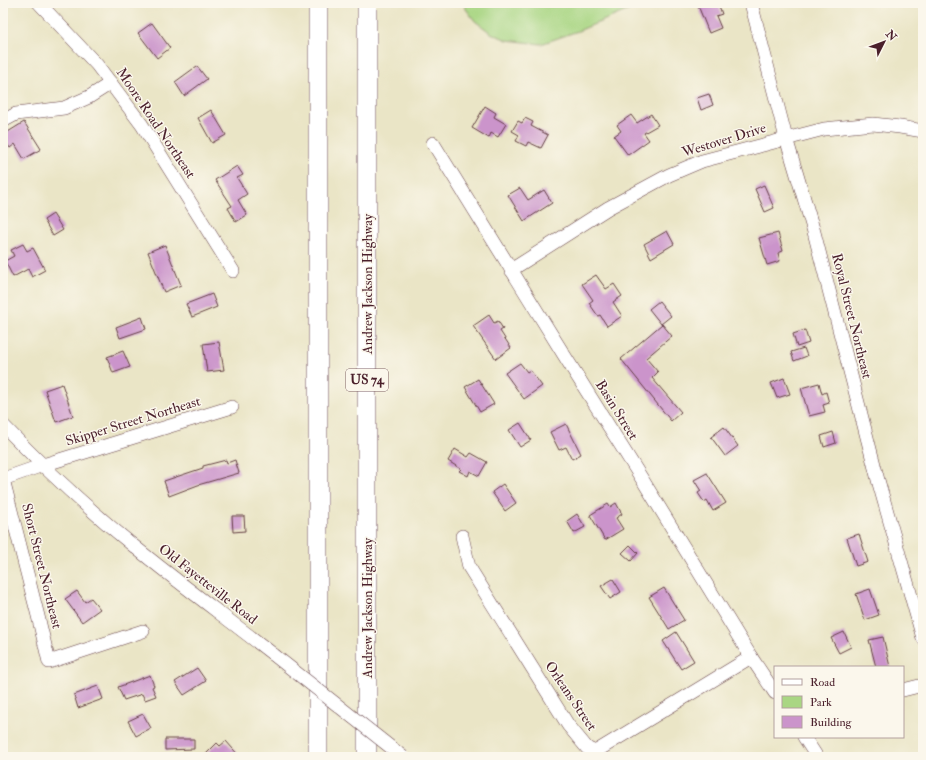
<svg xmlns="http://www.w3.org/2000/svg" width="926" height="760" viewBox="0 0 926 760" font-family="'IM FELL Double Pica',serif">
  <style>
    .green { fill: #a9d683; stroke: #7a7a57 }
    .building { fill: #cb94cb }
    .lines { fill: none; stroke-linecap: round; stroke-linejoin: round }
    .minor-casing { stroke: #623d42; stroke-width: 14 }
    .highway-casing { stroke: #623d42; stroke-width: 20 }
    .minor { stroke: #fff; stroke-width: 13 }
    .highway { stroke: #fff; stroke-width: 19 }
    .minor-bridge-casing { stroke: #623d42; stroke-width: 14; stroke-linecap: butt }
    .minor-bridge { stroke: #fff; stroke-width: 13 }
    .labels { text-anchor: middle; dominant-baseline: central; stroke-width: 3; stroke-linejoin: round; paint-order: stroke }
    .shield { fill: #fbf7ec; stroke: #7f6065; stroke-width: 1 }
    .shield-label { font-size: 13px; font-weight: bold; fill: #4a1f2b }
    .street-label { font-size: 14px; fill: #4a1f2b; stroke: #fbf7ec }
  </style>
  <rect width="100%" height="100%" fill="#fbf7ec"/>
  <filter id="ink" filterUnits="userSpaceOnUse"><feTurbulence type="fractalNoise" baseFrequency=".025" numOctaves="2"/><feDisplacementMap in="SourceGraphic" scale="8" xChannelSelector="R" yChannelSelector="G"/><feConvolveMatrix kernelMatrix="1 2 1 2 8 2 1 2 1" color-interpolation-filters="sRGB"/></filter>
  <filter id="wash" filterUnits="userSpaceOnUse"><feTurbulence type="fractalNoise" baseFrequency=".012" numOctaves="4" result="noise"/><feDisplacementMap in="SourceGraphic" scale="16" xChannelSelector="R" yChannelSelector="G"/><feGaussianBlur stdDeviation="0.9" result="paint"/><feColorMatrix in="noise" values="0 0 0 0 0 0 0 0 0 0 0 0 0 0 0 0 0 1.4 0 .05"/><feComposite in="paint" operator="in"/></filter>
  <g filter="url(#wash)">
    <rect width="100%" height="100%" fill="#eae5c6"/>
    <polygon class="green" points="464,3 646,3 578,31 541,44 507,40 491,33 475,21 466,9"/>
    <g id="blocks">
      <g class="building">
        <polygon points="697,3 718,3 722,14 716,16 721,28 709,33"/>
        <polygon points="152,23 170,48 157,58 138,33"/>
        <polygon points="197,66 207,79 184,96 175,82"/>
        <polygon points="709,94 713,105 701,110 697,98"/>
        <polygon points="485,106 496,113 494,117 506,124 498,137 491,133 489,138 472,128"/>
        <polygon points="211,110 226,135 212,143 198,118"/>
        <polygon points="651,114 658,125 644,133 649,140 628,155 614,136 621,131 617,125 631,115 637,123"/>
        <polygon points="525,118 533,122 531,126 548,135 541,148 528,142 526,146 516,141 519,135 512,131 518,121 522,123"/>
        <polygon points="24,122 41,149 24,159 15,144 10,148 3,138 3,135"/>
        <polygon points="237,166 243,175 237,178 247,194 238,200 247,215 236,222 228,208 232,206 215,180"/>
        <polygon points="764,185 774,208 765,212 755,189"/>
        <polygon points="520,188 528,200 544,190 552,203 524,221 508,195"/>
        <polygon points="53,214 63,230 53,236 44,220"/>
        <polygon points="667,231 674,244 651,258 644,244"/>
        <polygon points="778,233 783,251 778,253 780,261 767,265 759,238"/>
        <polygon points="23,244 27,251 33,248 45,270 32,277 28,269 13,277 5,261 14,256 11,250"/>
        <polygon points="165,245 181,285 164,292 148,252"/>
        <polygon points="596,275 606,289 614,284 622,296 613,302 622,316 607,326 600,315 598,316 589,303 593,300 582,284"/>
        <polygon points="212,294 217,307 192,317 186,304"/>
        <polygon points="659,301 671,316 661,324 649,309"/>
        <polygon points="489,315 494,323 498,321 503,329 500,331 511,348 496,359 473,326"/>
        <polygon points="142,317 146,329 120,338 116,327"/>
        <polygon points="662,324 672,336 646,358 658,372 652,378 681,412 671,421 621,359"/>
        <polygon points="805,330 809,343 797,347 793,334"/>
        <polygon points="219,342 224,370 207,372 203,344"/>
        <polygon points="804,348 807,356 794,361 791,352"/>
        <polygon points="123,351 130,367 113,373 107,357"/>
        <polygon points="520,363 527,372 530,370 542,386 524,399 505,373"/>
        <polygon points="784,378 790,394 777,398 771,383"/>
        <polygon points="478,379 494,404 480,412 465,387"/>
        <polygon points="819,383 822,394 826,392 829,403 823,405 825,412 809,416 801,388"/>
        <polygon points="62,384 73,416 56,422 45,390"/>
        <polygon points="520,423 531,440 520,447 509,430"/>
        <polygon points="566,424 581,454 572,459 566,447 559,450 550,432"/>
        <polygon points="724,427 738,446 725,456 711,437"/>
        <polygon points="833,432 836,443 824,447 821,436"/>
        <polygon points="455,449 468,457 471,453 487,462 479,476 470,471 468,476 459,471 461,469 448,461"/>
        <polygon points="226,460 227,463 235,460 239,473 198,485 169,496 164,481 203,468 203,466"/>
        <polygon points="707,473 726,503 713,511 707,500 704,502 698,493 701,491 694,480"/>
        <polygon points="503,484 516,503 505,511 492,492"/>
        <polygon points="616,503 622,514 616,518 623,529 605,540 590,515 608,504 610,507"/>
        <polygon points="577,514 585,527 574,533 567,521"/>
        <polygon points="232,516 244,516 245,531 233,532"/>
        <polygon points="859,534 868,562 856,566 847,538"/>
        <polygon points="630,545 638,553 631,561 622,553"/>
        <polygon points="613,579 621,592 610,599 601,586"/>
        <polygon points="664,588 684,620 669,629 649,597"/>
        <polygon points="870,589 879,615 865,620 856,594"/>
        <polygon points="77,591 85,602 91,598 100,609 82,622 65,599"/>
        <polygon points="676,632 694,661 681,669 663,641"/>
        <polygon points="844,632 851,647 839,653 831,638"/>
        <polygon points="883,637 890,667 876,667 869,640"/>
        <polygon points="197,668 206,681 184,695 175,682"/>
        <polygon points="150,675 154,686 152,687 156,696 145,700 142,694 124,700 118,687"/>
        <polygon points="98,686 103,699 78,708 74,695"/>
        <polygon points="143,714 151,728 136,736 128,721"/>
        <polygon points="165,739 194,739 194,749 165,750"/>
        <polygon points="226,741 240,757 203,757 217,743 220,746"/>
      </g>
    </g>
  </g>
  <g filter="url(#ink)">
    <use href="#blocks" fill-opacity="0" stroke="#623d42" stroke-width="1"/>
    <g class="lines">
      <defs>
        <g id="minor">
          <polyline points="39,3 97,65 142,125 233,271"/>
          <polyline points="751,3 786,138 814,232 878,480 923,638"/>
          <polyline points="3,121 16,114 64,108 89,97 111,83"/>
          <polyline points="433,143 564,355 642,479 751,657 775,693"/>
          <polyline points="511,270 608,208 669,175 702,161 824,129 873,124 900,127 923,131"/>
          <path d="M 3,425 C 44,468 88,509 135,547 C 180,584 228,619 274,655"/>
          <polyline points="3,479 38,616 49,662 143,631"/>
          <polyline points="3,479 43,465 232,407"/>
          <polyline points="462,536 469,567 568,725 587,748 595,752 751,657"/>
          <polyline points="903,690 923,685"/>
          <polyline points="804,737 817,757"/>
        </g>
        <g id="highway">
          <polyline points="367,3 367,757"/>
          <polyline points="318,757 318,3"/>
        </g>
      </defs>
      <use href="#minor" class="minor-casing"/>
      <use href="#highway" class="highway-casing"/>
      <use href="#minor" class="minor"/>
      <use href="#highway" class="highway"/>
      <defs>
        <polyline id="minor-bridge" points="274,655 403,757"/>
      </defs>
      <use href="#minor-bridge" class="minor-bridge-casing"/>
      <use href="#minor-bridge" class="minor-bridge"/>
    </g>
  </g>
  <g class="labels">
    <rect class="shield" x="346" y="369" width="42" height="22" rx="3"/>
    <g class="shield-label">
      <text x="367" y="380">US 74</text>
    </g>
    <g class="street-label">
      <text transform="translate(156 123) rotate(56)">Moore Road Northeast</text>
      <text transform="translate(724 140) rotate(-17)">Westover Drive</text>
      <text transform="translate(367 284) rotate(-90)">Andrew Jackson Highway</text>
      <text transform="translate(852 316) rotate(76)">Royal Street Northeast</text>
      <text transform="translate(617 410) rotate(58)">Basin Street</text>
      <text transform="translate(133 421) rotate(-17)">Skipper Street Northeast</text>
      <text transform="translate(42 566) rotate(76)">Short Street Northeast</text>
      <text transform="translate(208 584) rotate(38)">Old Fayetteville Road</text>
      <text transform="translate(367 608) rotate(-90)">Andrew Jackson Highway</text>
      <text transform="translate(571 696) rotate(56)">Orleans Street</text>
    </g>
  </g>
  <rect width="926" height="760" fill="none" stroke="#fbf7ec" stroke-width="16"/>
  <rect x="774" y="666" width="130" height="72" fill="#fbf7ec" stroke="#b4a19f"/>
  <rect x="782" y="679" width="20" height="6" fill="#ffffff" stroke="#b4a19f"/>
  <text x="810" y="686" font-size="12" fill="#4a1f2b">Road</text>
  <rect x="782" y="696" width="20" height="12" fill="#a9d683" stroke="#b4a19f"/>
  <text x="810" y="706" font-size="12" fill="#4a1f2b">Park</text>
  <rect x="782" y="716" width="20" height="12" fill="#cb94cb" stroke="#b4a19f"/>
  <text x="810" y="726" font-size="12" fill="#4a1f2b">Building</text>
  <g transform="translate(884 42) rotate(48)" stroke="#fbf7ec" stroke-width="3" paint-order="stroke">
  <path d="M0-3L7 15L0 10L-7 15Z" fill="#4a1f2b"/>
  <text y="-6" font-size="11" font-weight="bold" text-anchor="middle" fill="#4a1f2b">N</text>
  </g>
</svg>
